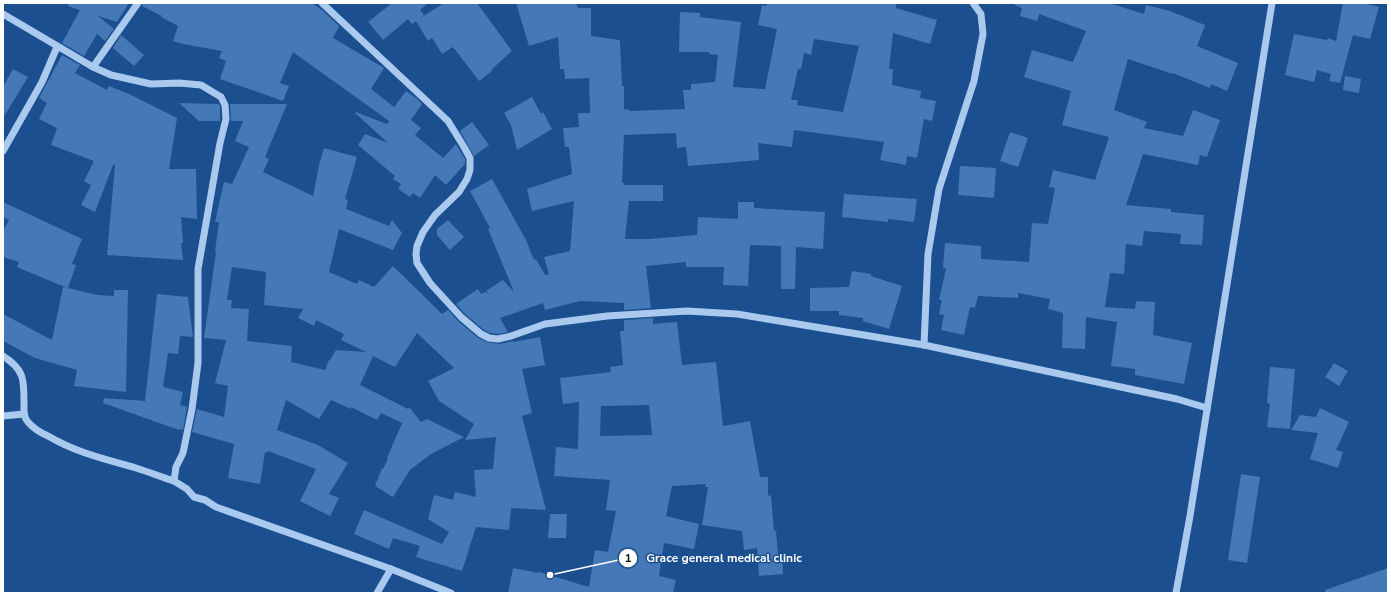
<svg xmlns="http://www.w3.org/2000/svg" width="1391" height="596" viewBox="0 0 1391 596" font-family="'Nunito Sans',sans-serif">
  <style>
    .building { fill: #4478b7; fill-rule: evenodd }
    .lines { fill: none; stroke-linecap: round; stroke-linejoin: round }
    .minor { stroke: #a9c9ee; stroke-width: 7 }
    .leader { fill: none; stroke: #fff; stroke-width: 1.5 }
    .callout-dot { fill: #fff; stroke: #1b4f8f; stroke-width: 1.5 }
    .mark-label { font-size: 12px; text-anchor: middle; font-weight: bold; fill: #111 }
    .callout-label { font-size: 12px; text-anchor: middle; font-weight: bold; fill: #fff; stroke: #1b4f8f; stroke-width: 3; stroke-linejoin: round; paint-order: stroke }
  </style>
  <rect width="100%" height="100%" fill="#1b4f8f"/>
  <g class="building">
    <polygon points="68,3 129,3 117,22 98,16 114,29 105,41 97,34 84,56 62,43 80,10 68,6"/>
    <polygon points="143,3 312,3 322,10 339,26 333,38 384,68 371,89 394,107 406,91 416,98 422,104 411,120 421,128 415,135 443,158 456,144 465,159 465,164 446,185 435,175 420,198 413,193 410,197 398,189 401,184 393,179 395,176 358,145 365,134 388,143 355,113 356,112 387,124 389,121 293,52 280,83 289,86 283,101 220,79 226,61 219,58 222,51 183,44 173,41 178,26 161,17 162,16 142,6"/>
    <polygon points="392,3 428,3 420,10 424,15 419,19 444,3 477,3 512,51 491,70 492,71 479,81 453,47 442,54 432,38 428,41 416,21 412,24 408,19 383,40 368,22"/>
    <path d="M 516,3 L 576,3 L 578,8 L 591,8 L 591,36 L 619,40 L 620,41 L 622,86 L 624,86 L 624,109 L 630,110 L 630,111 L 685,109 L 683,90 L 691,90 L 691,84 L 715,82 L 718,55 L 709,54 L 709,52 L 679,52 L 680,12 L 700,13 L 700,17 L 741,22 L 733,87 L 765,89 L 777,29 L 758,25 L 762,5 L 766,6 L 767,3 L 896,3 L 896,8 L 937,20 L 930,44 L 893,33 L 889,69 L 893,69 L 892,85 L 921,91 L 920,98 L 936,101 L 932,121 L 924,119 L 917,158 L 907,156 L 906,165 L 880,160 L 884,142 L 794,130 L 792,147 L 758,143 L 759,160 L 688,166 L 686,147 L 677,148 L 676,133 L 624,135 L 622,183 L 624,183 L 624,185 L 663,185 L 663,201 L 629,201 L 625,239 L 650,239 L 697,235 L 698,217 L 738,219 L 738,202 L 754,202 L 754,208 L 825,212 L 823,249 L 796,247 L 795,289 L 781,289 L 781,246 L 750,245 L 748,286 L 723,285 L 724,267 L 686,267 L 686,262 L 646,266 L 651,308 L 624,310 L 624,303 L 580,301 L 545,310 L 543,303 L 500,318 L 508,332 L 498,334 L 490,333 L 484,330 L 464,313 L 456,304 L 478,289 L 481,294 L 485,292 L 489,294 L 486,291 L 503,280 L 514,292 L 488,229 L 490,228 L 470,191 L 492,179 L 526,240 L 534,260 L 536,259 L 545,275 L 549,274 L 544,257 L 570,251 L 574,201 L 532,211 L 527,189 L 572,174 L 569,147 L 565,147 L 563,128 L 579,127 L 578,113 L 590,113 L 589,78 L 565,79 L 564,69 L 560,69 L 558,37 L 529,46 ZM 814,39 L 859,46 L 843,112 L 797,105 L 798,100 L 791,100 L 798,69 L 801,69 L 804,53 L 811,55 Z"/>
    <polygon points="1015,3 1109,3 1144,14 1146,5 1170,11 1205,25 1197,46 1238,63 1227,91 1211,84 1210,88 1173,73 1173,74 1128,59 1114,110 1147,122 1144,128 1183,136 1193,110 1220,120 1207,157 1200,155 1198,165 1143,154 1126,205 1171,209 1171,212 1204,215 1202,245 1180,244 1181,234 1144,231 1142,246 1126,244 1124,274 1110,273 1105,307 1135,309 1136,301 1155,302 1153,335 1192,343 1184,384 1135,375 1135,369 1111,366 1117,322 1086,317 1085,349 1062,348 1063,313 1048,309 1050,299 1018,293 1018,298 978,296 975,308 970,307 964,335 941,330 944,315 939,314 942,300 939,300 946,268 943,268 945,243 981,246 981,259 1029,262 1032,223 1048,224 1055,188 1049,187 1053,170 1095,180 1109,137 1062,125 1071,91 1024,77 1032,50 1073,62 1086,31 1039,14 1037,21 1020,16 1022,8 1015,5"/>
    <polygon points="1343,3 1364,3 1379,7 1370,39 1353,35 1340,83 1329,81 1331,74 1317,70 1314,82 1285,75 1294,34 1327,40 1328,38 1336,41"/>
    <polygon points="121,35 144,55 134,66 113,48"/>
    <polygon points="62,55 80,65 75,73 107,90 109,86 129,94 177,118 169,169 196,169 197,219 181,217 183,243 181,243 183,260 107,255 115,165 113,165 95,212 81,205 91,185 84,181 94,161 51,145 57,128 39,119 47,103 39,98"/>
    <polygon points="13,69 28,77 3,118 3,87"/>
    <polygon points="1345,76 1361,79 1359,93 1343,90"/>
    <polygon points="532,97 541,114 543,112 552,129 517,150 511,125 504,113"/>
    <polygon points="179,103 219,104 220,106 220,121 199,121"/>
    <path d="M 230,104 L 287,104 L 265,157 L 269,159 L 263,172 L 313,196 L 319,165 L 324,148 L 357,157 L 345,199 L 348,200 L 346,209 L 389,226 L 392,220 L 402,233 L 393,250 L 339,229 L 329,272 L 357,284 L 359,280 L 374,287 L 393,266 L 442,314 L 448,310 L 458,321 L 478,338 L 487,342 L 499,344 L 513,341 L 513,342 L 540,337 L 545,365 L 522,369 L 532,413 L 522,416 L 546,510 L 511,508 L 509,530 L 476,527 L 462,571 L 416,557 L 420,546 L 393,538 L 389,549 L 354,534 L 364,510 L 442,544 L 449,532 L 428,519 L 434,495 L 453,500 L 455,492 L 476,497 L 474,470 L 493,469 L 496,437 L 465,440 L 474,424 L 439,401 L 428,381 L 454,368 L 417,333 L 395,367 L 373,356 L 360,385 L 408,409 L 409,407 L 421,422 L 427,419 L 464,437 L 431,454 L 410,470 L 393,497 L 375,486 L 382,468 L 383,469 L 388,459 L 387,458 L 402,423 L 381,413 L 377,420 L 351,407 L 351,409 L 331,400 L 319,419 L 286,400 L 277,430 L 318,445 L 348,463 L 329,494 L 339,498 L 330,516 L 300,501 L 316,469 L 268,451 L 267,453 L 265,452 L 260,484 L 228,478 L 234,444 L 192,432 L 197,409 L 224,417 L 228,386 L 215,383 L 226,340 L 204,338 L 216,252 L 215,251 L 219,222 L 215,222 L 224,182 L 232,184 L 249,147 L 235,141 L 243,121 L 231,121 ZM 232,267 L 266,272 L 264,305 L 303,309 L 298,318 L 314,326 L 316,320 L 344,334 L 341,340 L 366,352 L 336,350 L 330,360 L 329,360 L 325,370 L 291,362 L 292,346 L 247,341 L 249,309 L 231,308 L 232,300 L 227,300 Z"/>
    <polygon points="472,122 489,145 474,156 460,131"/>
    <polygon points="1010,132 1028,138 1018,167 1000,161"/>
    <polygon points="960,166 996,168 994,198 958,195"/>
    <polygon points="844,194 917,199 914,222 888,219 888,222 842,217"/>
    <polygon points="3,202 82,239 72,264 76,265 68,288 97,295 114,296 114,290 128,290 126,392 74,386 77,370 35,358 3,341 3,314 52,340 63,287 67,288 17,267 19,262 3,257 3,231 9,220 3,217"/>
    <polygon points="448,220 464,237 450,250 437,235 437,229"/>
    <polygon points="852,271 871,274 871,276 902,286 889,329 863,321 863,318 839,315 839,311 810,311 810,288 849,287"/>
    <polygon points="157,294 188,297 193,337 180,336 178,354 168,353 163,387 183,392 180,405 187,407 183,430 180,429 179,430 103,403 104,398 145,401"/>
    <path d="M 653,318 L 653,324 L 677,322 L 682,365 L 716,362 L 723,426 L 750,421 L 760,477 L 768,477 L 768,496 L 771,495 L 774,531 L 776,531 L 778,554 L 782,554 L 783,574 L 759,576 L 757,548 L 744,550 L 742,531 L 702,525 L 708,487 L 705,487 L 706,484 L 672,486 L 666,516 L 699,524 L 694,549 L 664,543 L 659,576 L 676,580 L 673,593 L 508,593 L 513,568 L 539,573 L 539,572 L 589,587 L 595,550 L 608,552 L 616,511 L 606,510 L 610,480 L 554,476 L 556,447 L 578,449 L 579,402 L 563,404 L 560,378 L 611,372 L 610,367 L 623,365 L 620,331 L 624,331 L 624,320 ZM 649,405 L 652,435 L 600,436 L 601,406 Z"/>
    <polygon points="1334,363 1348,371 1339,386 1325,377"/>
    <polygon points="1270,367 1295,369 1290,429 1267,427 1270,404 1267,403"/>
    <polygon points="1320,408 1349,422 1336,450 1343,452 1338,468 1310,459 1318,433 1291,430 1300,415 1316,417"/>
    <polygon points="1241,474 1260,477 1247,563 1228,560"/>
    <polygon points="550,514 567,514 566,538 548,538"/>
    <polygon points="1388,568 1388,593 1326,593 1325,590"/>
  </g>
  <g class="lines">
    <g class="minor">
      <polyline points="322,3 448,121 464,147 470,158 470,170 467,179 459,192 435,215 423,232 417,246 416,254 417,263 430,283 461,317 481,334 489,338 498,339 511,336 545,324 607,316 687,311 737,314 924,345 1177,399 1207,408"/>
      <polyline points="3,14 93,67 111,75 151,84 179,83 201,85 221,97 225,105 226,119 220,143 198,269 198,363 192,409 183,453 176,467 174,481 187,489 194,497 205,500 216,507 391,569 451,593"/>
      <polyline points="93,67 138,3"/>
      <polyline points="3,151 42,82 57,47"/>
      <polyline points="924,345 928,254 939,189 974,81 983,34 981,14 973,3"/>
      <path d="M 3,356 C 25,370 24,380 24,405 C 24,411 23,417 28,422 C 33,428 41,433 48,436 C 77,453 105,459 136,468 C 149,472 161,477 174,481"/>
      <polyline points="3,416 24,414"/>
      <polyline points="377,593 391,569"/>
      <polyline points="1176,593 1190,516 1272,3"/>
    </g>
  </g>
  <path class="leader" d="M550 575L628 558"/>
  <g class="callout-dot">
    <circle cx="550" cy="575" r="4"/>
    <circle cx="628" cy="558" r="10"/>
  </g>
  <g class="mark-label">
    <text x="628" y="562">1</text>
  </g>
  <g class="callout-label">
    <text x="724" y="562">Grace general medical clinic</text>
  </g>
  <rect width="1391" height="596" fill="none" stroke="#ffffff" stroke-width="8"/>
</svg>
